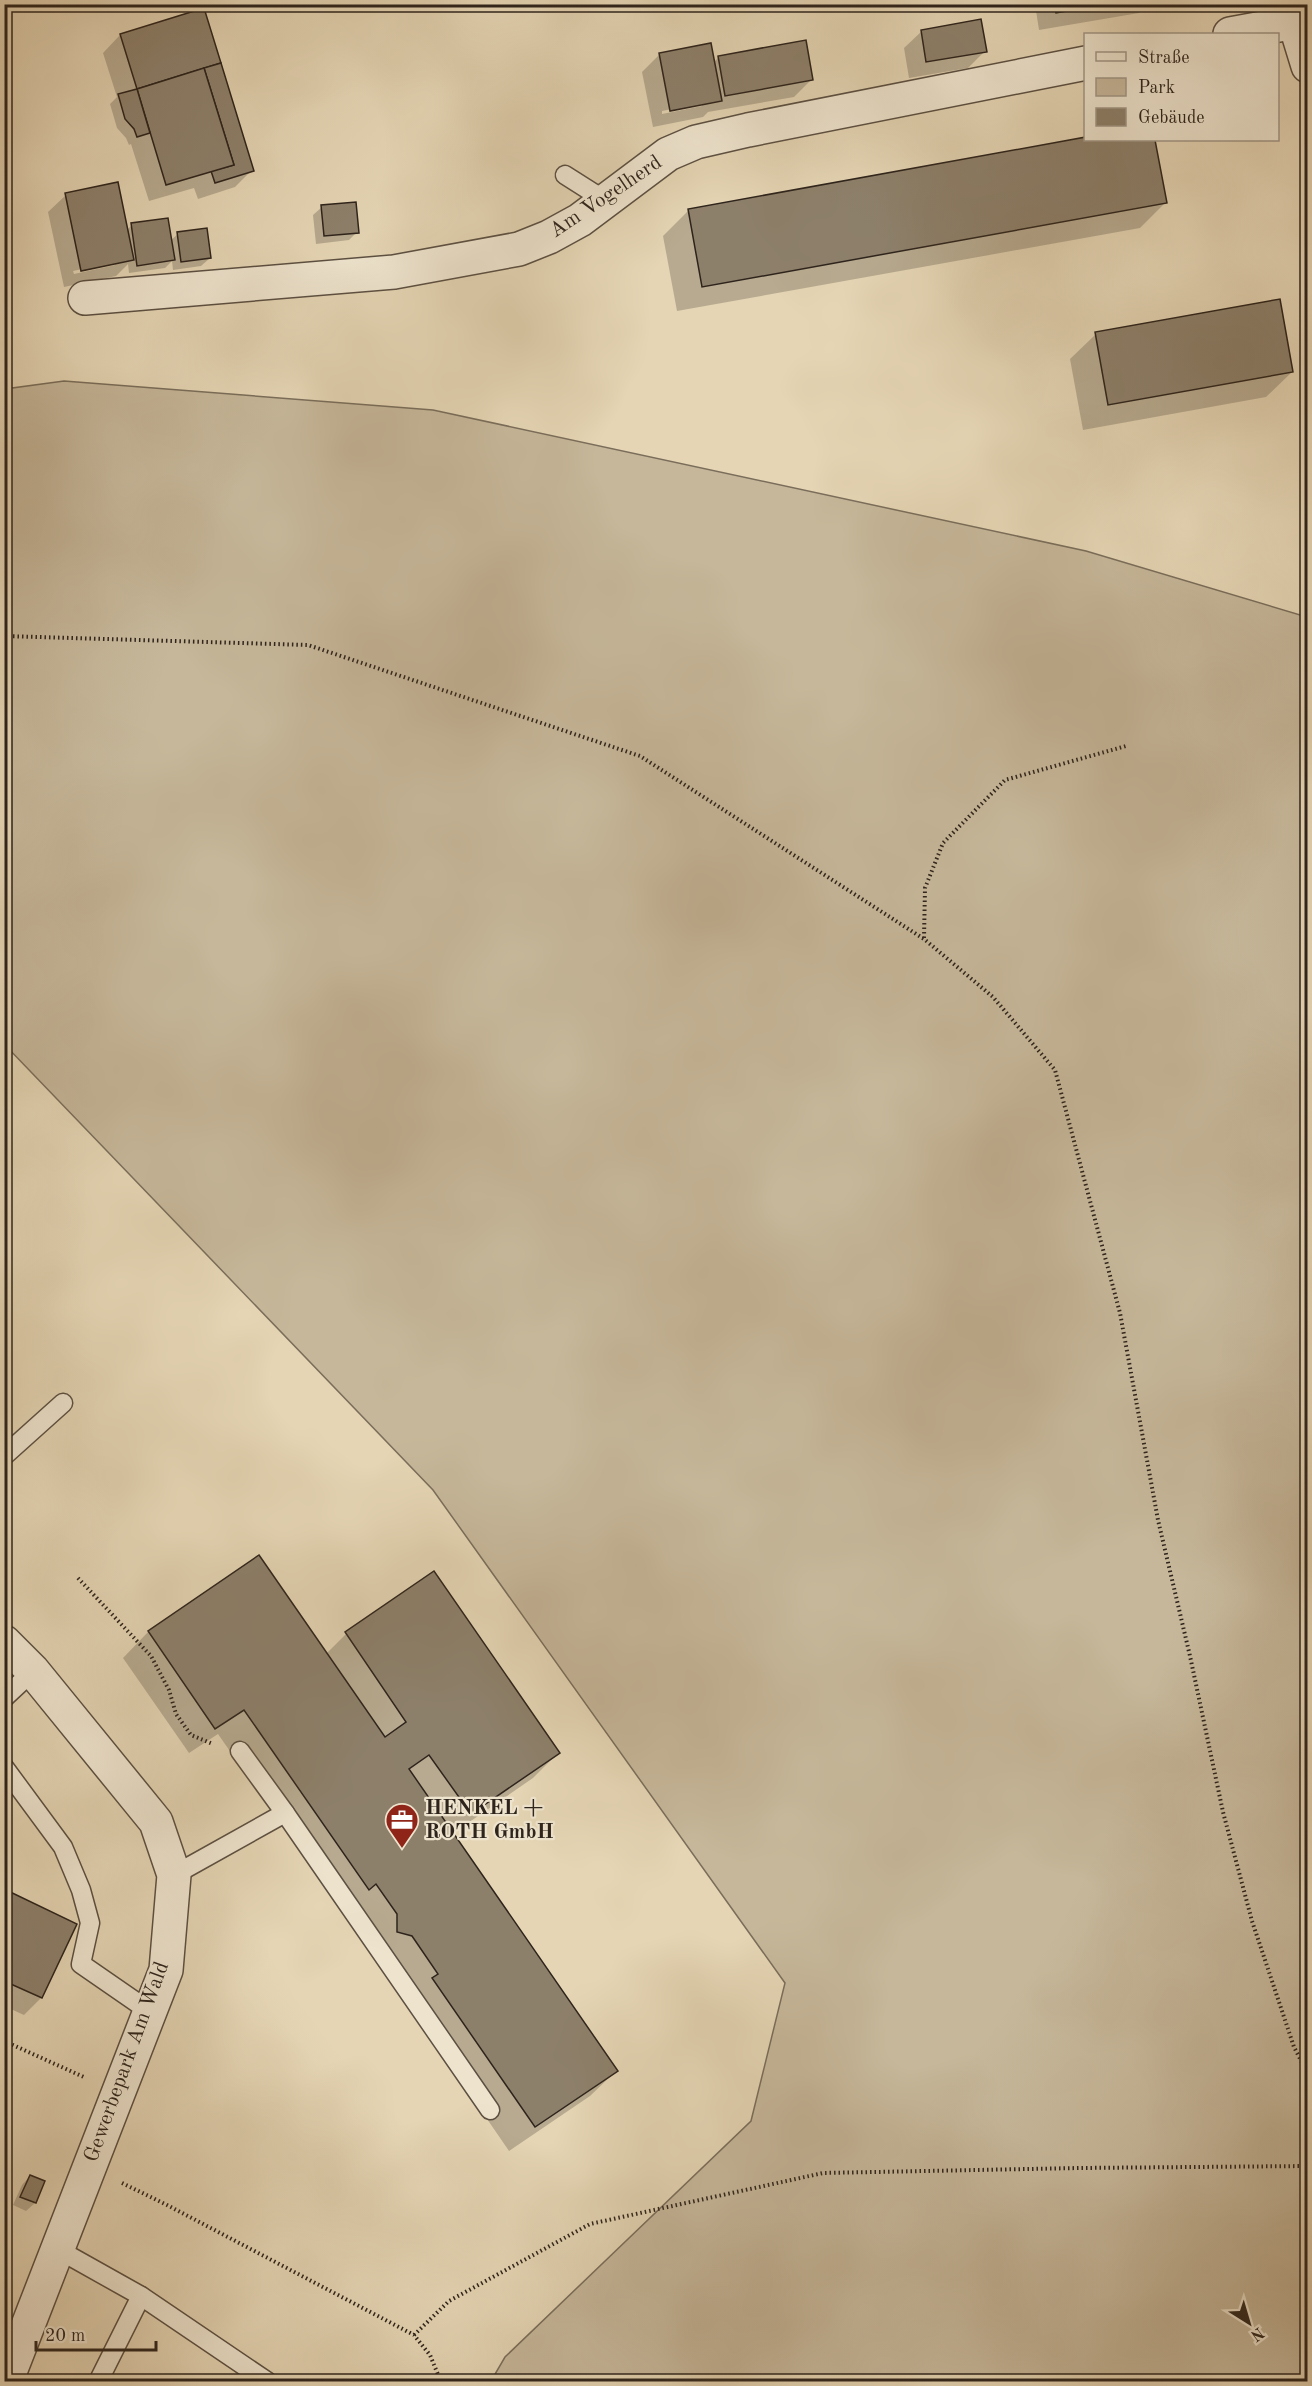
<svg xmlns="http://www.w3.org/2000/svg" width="1312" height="2386" viewBox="0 0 1312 2386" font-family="'Old Standard TT',serif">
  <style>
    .green { fill: #c6b79a; stroke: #7a6e5b; stroke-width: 1.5 }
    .shadow { fill: #0003; fill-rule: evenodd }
    .building { fill: #8d806b; stroke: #2e241c; stroke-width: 1.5 }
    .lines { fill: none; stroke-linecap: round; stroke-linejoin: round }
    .lane-casing { stroke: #5c5042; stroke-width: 21 }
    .street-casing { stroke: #5c5042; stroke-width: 36 }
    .path { stroke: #2e241c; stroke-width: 4; stroke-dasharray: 1.5 3; stroke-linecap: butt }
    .lane { stroke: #eee4ce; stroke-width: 18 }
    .street { stroke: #eee4ce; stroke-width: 33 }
    .labels { text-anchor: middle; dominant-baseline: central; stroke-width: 4.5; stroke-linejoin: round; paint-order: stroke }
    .street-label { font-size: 21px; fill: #2e241c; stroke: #eee4ce }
    .poi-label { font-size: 21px; font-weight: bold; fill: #2e241c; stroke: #eee4ce; text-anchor: start }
  </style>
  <rect width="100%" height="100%" fill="#e5d5b4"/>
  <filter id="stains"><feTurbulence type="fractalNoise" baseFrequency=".00333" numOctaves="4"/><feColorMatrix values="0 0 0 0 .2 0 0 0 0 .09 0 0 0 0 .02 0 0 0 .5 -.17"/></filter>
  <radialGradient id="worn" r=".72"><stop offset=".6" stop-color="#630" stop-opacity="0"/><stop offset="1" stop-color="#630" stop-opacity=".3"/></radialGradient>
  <polygon class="green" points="64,381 433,410 1086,551 1307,617 1307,2381 491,2381 505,2357 751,2121 785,1983 433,1490 5,1045 5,389"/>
  <g class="shadow">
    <polygon points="1035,4 1147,4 1139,13 1039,30"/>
    <polygon points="203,9 252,170 235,187 198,199 194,188 149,201 131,144 129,145 126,138 117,128 110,104 117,97 103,53 120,35"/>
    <polygon points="922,31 985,51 968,68 909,78 904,48"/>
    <path d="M 709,45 L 713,63 L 718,58 L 812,79 L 794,97 L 708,112 L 703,117 L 653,127 L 642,72 L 659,55 ZM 702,103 L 702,106 L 662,114 L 662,111 Z"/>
    <polygon points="1086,140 1154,140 1165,203 1140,228 677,311 663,236 689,210"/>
    <path d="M 66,195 L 127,230 L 132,225 L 170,241 L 178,234 L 210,258 L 201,266 L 173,270 L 172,261 L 165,268 L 129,273 L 128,264 L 116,276 L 64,287 L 48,212 ZM 115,262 L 115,265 L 74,274 L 73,271 Z"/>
    <polygon points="322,207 357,232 349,240 316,244 313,215"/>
    <polygon points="1096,334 1292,372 1266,397 1083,430 1070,359"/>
    <polygon points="259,1557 326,1654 346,1634 434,1573 558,1753 533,1778 452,1834 616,2071 590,2096 509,2151 408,2004 386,1961 372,1957 372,1939 350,1908 343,1914 218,1734 189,1753 123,1658 148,1632"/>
    <polygon points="4,1890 75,1924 41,1998 24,2015 4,2006"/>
    <polygon points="30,2176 43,2182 35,2203 26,2211 13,2205 22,2185"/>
  </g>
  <g class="building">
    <polygon points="1054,4 1107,4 1056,13"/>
    <polygon points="204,8 221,63 137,89 120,34"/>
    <polygon points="981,19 987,52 926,62 921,30"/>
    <polygon points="806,40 813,80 725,96 718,56"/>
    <polygon points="711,43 722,101 670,111 659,53"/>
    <polygon points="221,63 254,171 215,183 211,171 234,165 204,68"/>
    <polygon points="204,68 234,165 166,185 137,89"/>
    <polygon points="137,89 150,133 137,137 134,129 125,119 118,94"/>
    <polygon points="1086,137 1086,140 1155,140 1167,203 702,287 688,209"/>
    <polygon points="118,182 134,260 81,271 65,193"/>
    <polygon points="356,202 359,233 324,236 321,205"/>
    <polygon points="168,218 175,260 137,266 131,223"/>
    <polygon points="207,228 211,258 181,262 177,232"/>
    <polygon points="1280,299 1293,372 1108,405 1095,332"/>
    <polygon points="259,1555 385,1737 406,1722 345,1632 434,1571 560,1753 471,1814 429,1755 409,1769 618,2071 535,2127 432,1978 438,1974 412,1936 397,1932 397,1914 376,1884 369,1890 244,1710 215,1729 148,1631"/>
    <polygon points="4,1889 77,1924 42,1998 4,1981"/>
    <polygon points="30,2175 45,2181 36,2203 20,2197"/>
  </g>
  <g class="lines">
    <defs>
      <g id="lane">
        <polyline points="565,175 606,201"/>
        <polyline points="4,1456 63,1403"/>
        <polyline points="4,1698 33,1671"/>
        <polyline points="240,1751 285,1813"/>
        <polyline points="4,1767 63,1847 81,1890 90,1923 81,1964 149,2011"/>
        <polyline points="174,1875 285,1813 490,2110"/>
        <polyline points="59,2250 141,2296 268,2382"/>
        <polyline points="98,2382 141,2296"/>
      </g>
      <g id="street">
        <polyline points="1289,4 1308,66"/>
        <polyline points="1230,34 1295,22"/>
        <polyline points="85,298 394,272 519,249 549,237 580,220 668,154 696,142 748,130 1086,63"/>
        <polyline points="4,1642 33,1671 156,1822 174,1875 166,1970 6,2382"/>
      </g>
    </defs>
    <use href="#lane" class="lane-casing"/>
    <use href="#street" class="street-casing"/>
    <g class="path">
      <polyline points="4,636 308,645 640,756 924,939 993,997 1055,1070 1120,1313 1158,1520 1190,1656 1223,1812 1252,1921 1294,2047 1308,2074"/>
      <polyline points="924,938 925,888 943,843 1005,780 1126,746"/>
      <polyline points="78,1578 151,1656 169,1690 176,1714 191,1735 213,1744"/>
      <polyline points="4,2041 86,2078"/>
      <polyline points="122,2183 167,2205 414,2335 430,2355 441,2382"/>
      <polyline points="414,2335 449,2301 590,2224 823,2173 1079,2168 1308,2166"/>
    </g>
    <use href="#lane" class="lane"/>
    <use href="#street" class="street"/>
  </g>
  <defs>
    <symbol id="office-pin" viewBox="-11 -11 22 30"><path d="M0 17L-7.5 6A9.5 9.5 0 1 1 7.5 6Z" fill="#8f2418" stroke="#eee4ce"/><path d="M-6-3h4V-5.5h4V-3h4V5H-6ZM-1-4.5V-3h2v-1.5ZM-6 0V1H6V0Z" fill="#fff"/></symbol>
  </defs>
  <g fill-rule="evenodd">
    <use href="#office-pin" x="383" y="1801" width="38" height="52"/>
  </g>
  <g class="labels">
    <g class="street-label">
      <text transform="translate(606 197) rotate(-34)">Am Vogelherd</text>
      <text transform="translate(127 2062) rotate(-70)">Gewerbepark Am Wald</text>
    </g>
    <g class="poi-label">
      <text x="425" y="1808">HENKEL +<tspan x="425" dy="24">ROTH GmbH</tspan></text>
    </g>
  </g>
  <rect width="1312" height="2386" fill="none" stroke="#e5d5b4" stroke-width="24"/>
  <rect x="6" y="6" width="1300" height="2374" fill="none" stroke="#2e241c" stroke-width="3"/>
  <rect x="12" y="12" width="1288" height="2362" fill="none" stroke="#2e241c" stroke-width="1.5"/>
  <rect x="1084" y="33" width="195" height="108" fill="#eee4ce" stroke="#a19787" stroke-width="1.5"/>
  <rect x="1096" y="52" width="30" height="9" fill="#eee4ce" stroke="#a19787" stroke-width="1.5"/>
  <text x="1138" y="63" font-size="18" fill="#2e241c">Straße</text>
  <rect x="1096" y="78" width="30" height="18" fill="#c6b79a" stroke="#a19787" stroke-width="1.5"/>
  <text x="1138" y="93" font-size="18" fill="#2e241c">Park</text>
  <rect x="1096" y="108" width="30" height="18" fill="#8d806b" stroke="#a19787" stroke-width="1.5"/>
  <text x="1138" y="123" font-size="18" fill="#2e241c">Gebäude</text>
  <g transform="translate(1249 2323) rotate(143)" stroke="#eee4ce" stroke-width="4.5" paint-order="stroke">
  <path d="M0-4.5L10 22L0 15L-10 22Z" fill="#2e241c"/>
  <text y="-9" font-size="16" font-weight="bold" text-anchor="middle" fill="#2e241c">N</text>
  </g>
  <path d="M36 2341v9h120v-9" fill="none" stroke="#2e241c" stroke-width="3"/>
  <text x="45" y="2341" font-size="18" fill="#2e241c" stroke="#eee4ce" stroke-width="4.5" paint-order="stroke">20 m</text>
  <rect width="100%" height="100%" filter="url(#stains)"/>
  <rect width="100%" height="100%" fill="url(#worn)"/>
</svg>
